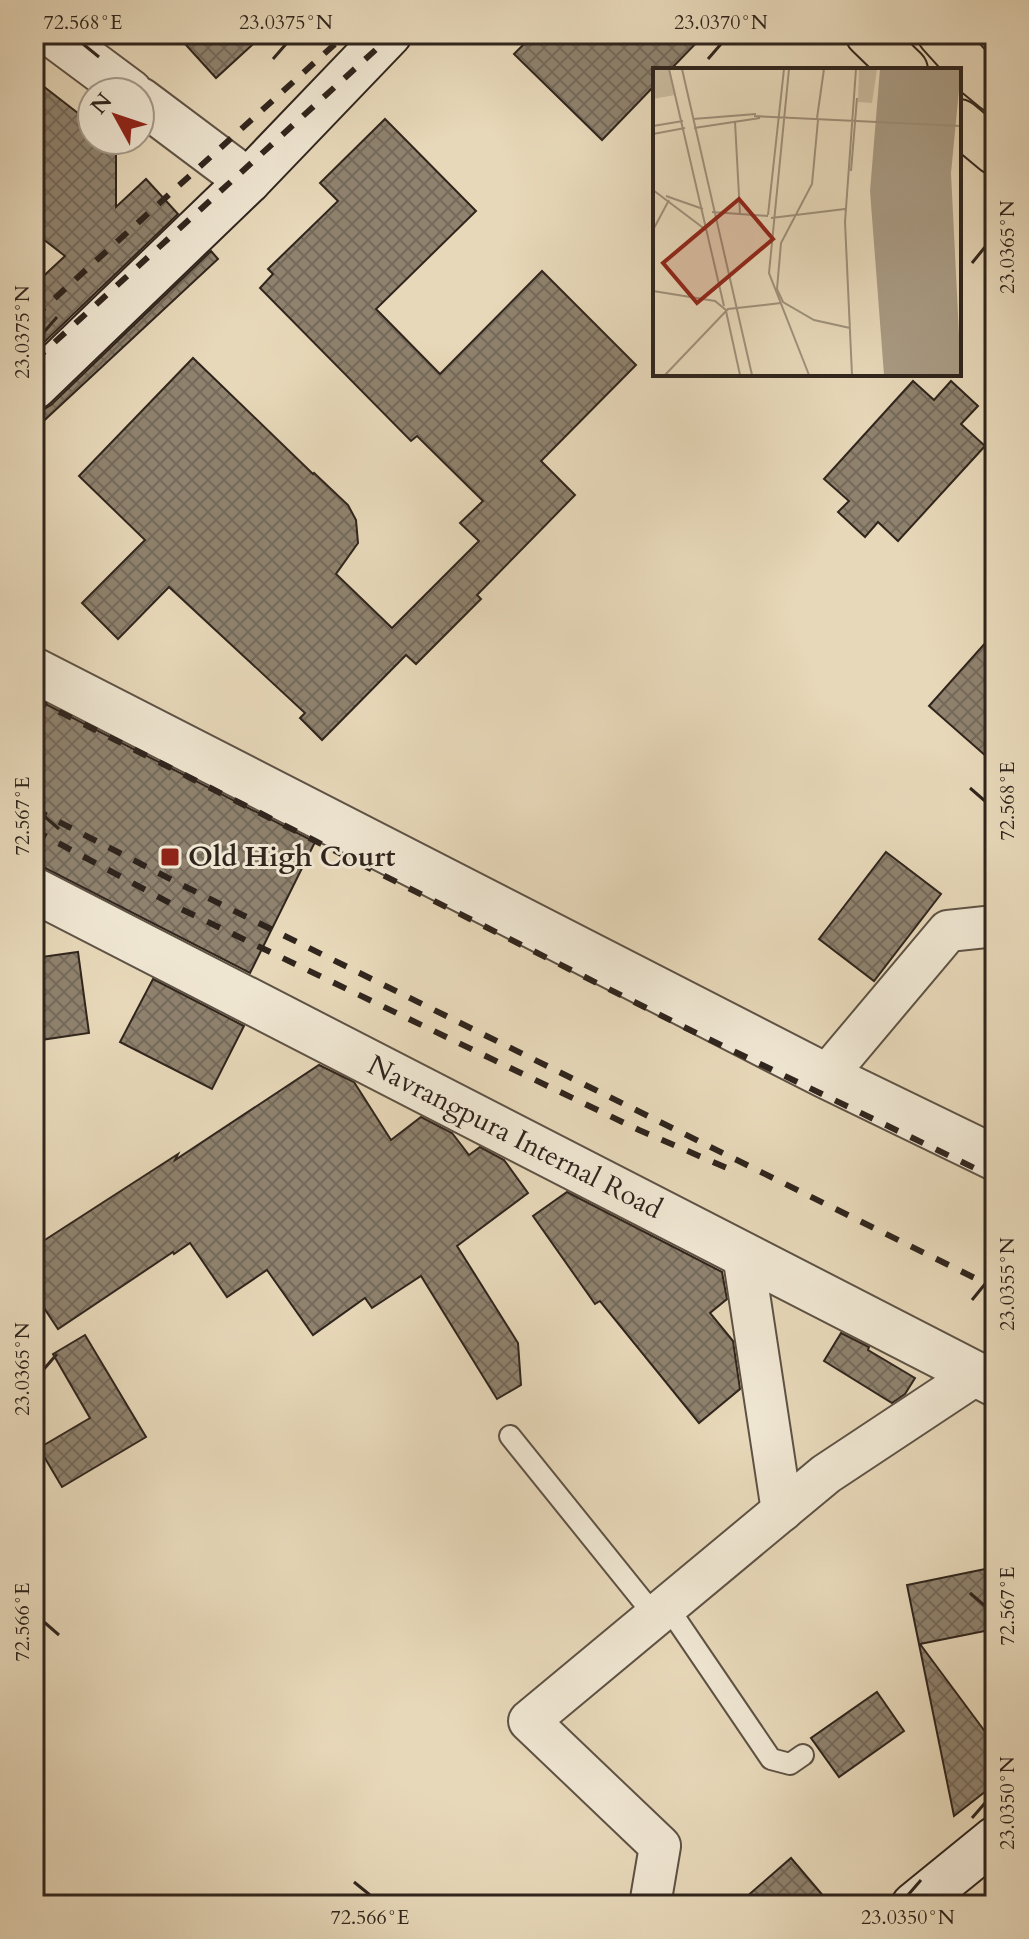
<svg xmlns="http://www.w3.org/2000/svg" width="1029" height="1939" viewBox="0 0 1029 1939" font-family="Cardo,serif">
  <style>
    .building { fill: url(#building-cross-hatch); stroke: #30251d; stroke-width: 2 }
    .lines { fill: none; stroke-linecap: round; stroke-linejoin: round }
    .service-casing { stroke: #5e5244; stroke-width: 24 }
    .minor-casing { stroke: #5e5244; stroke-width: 44 }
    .tertiary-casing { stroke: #5e5244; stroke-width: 48 }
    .secondary-casing { stroke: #30251d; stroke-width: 48 }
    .primary-casing { stroke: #30251d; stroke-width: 48 }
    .service { stroke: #efe6d2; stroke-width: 20 }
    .minor { stroke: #efe6d2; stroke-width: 40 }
    .tertiary { stroke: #efe6d2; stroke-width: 44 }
    .secondary { stroke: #efe6d2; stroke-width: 44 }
    .primary { stroke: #e7d8b9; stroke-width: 44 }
    .rail { stroke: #30251d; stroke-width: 6; stroke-dasharray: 14 14; stroke-linecap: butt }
    .ticks { fill: none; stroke: #30251d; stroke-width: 3 }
    .poi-dot { fill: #8f2418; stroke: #efe6d2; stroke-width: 3 }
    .labels { text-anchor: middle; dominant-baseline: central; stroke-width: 6; stroke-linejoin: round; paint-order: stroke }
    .poi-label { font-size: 28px; font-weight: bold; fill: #30251d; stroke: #efe6d2; text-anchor: start }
    .street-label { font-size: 28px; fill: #30251d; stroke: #efe6d2 }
    .inset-road { fill: none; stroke: #9e907b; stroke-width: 2 }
    .view { fill: #8f2418; fill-opacity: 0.15; stroke: #8f2418; stroke-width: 4 }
    .inset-edge { fill: none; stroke: #30251d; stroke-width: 4 }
    .neatline { fill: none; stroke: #30251d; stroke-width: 3 }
    .ticks-label { font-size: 20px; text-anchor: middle; fill: #30251d }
  </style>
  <defs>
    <pattern id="building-cross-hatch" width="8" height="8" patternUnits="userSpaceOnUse" patternTransform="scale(2)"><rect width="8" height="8" fill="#8f826e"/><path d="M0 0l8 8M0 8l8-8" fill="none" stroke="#756a5a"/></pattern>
  </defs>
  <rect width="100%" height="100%" fill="#e7d8b9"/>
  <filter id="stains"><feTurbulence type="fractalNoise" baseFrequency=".0025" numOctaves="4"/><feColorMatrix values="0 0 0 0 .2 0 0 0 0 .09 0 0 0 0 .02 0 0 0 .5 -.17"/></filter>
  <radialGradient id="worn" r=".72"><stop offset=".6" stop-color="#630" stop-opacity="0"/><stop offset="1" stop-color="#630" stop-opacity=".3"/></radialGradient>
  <g class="building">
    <polygon points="176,34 264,34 216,78"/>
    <polygon points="534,34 705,34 670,70 655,70 655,85 602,140 514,54"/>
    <polygon points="34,79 92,124 92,140 116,140 116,207 146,179 178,214 34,352 34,285 65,256 34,232"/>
    <polygon points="385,119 476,211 376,309 440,374 542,271 636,365 541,461 575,495 477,595 481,599 416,664 406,655 322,740 300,718 305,713 169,587 118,639 82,603 145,540 79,476 193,358 313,474 314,473 348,505 356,520 358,543 336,574 392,628 479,541 460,523 483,501 417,436 411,441 260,288 273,274 268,269 338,201 320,183"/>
    <polygon points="211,251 218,259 34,430 34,411 41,411 51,405"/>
    <polygon points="913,381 934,400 951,381 978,406 961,424 985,446 898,541 878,522 865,537 838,512 849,501 824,479"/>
    <polygon points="995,632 995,764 929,706"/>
    <polygon points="34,698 315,842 250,973 45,868 34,865"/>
    <polygon points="886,852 941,894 874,981 819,939"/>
    <polygon points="78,952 89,1033 34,1041 34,958"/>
    <polygon points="153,979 244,1026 212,1089 120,1042"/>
    <polygon points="319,1065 354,1082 391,1140 421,1117 452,1133 469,1155 480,1147 504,1160 528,1193 457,1246 518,1343 521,1385 497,1399 421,1276 372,1308 365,1298 313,1335 267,1270 227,1297 190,1243 174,1254 173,1252 58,1329 34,1293 34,1247 178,1154 175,1160"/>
    <polygon points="567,1192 722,1272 727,1299 710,1313 733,1341 740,1389 699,1423 600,1301 595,1304 533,1216"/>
    <polygon points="841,1333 869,1347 868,1350 915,1378 905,1394 892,1403 824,1361"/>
    <polygon points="85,1335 146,1437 62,1487 39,1448 90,1418 53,1354"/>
    <polygon points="995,1567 995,1629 920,1644 995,1745 995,1784 954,1816 907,1585"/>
    <polygon points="877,1692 904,1731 839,1777 811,1738"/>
    <polygon points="791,1858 831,1905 737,1905"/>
  </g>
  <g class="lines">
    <defs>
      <g id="service">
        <polyline points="510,1436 655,1616"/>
        <polyline points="667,1606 771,1759 790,1764 803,1755"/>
      </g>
      <g id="minor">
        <polyline points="826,1076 948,931 995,926"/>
        <polyline points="743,1254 782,1511"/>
        <polyline points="650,1905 660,1846 529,1721 826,1474 977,1374"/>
      </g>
      <g id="tertiary">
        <polyline points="52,34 130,92"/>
        <polyline points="140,100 248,181"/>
        <polyline points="34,670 826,1076 995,1158"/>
        <polyline points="34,890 995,1384"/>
      </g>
      <g id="secondary">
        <polyline points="34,387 248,181 389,34"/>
        <polyline points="914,1905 995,1839"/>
      </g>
      <g id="primary">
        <polyline points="868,34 905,70"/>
        <polyline points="940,34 978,76 995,90"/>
        <polyline points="959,122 995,152"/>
      </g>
    </defs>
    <use href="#service" class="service-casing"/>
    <use href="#minor" class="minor-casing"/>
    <use href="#tertiary" class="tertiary-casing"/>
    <use href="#secondary" class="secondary-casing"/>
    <use href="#primary" class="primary-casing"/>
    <use href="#service" class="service"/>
    <use href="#minor" class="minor"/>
    <use href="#tertiary" class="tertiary"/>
    <use href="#secondary" class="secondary"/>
    <use href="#primary" class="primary"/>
    <g class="rail">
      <polyline points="34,317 346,34"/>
      <polyline points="34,361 393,34"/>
      <polyline points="34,699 686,1028 995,1178"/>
      <polyline points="34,809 180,884 995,1288"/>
      <polyline points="34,830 181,909 639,1130 734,1171"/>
    </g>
  </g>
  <path class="ticks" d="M 83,44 L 99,57M 273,59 L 286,44M 708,59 L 721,44M 972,263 L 985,247M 44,332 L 57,317M 970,788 L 985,801M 44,816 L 59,829M 972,1300 L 985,1284M 44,1369 L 57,1354M 970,1593 L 985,1606M 44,1622 L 59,1635M 972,1818 L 985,1803M 354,1882 L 370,1895M 908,1895 L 921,1880"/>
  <rect class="poi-dot" x="160" y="847" width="20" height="20" rx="4"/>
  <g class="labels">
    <g class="poi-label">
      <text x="188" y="857">Old High Court</text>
    </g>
    <g class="street-label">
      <text transform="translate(515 1137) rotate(27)">Navrangpura Internal Road</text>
    </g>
  </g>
  <g transform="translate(653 68)">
    <rect width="308" height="308" fill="#e7d8b9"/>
    <path d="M 0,1 L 16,1 L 22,27 L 0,31 Z" fill="#c8ba9e"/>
    <path d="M 206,1 L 224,1 L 219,35 L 205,34 Z" fill="#c8ba9e"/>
    <path d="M 227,1 L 308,1 L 298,105 L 308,307 L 231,307 L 217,123 Z" fill="#a99b84"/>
    <path class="inset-road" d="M 16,1 L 71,238M 29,1 L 99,307M 136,1 L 116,205 L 156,307M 101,48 L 308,58M 164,50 L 171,1M 40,51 L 103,46M 165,52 L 159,116 L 128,175 L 124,221 L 130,234 L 161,252 L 197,260M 82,54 L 87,146M 0,58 L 30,53M 41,60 L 107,50M 0,66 L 32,60M 308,71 L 308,146M 198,103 L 204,30M 0,122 L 53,162M 13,128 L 50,141M 59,144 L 115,148M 115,147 L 131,1M 118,150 L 192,141M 0,162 L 16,132M 0,223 L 62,233 L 73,242M 73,243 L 87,307M 12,307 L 75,241 L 128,235M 199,307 L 192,154 L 203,1"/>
    <path class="view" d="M 86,131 L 120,171 L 44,235 L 10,195 Z"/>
    <rect width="308" height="308" class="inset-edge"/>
  </g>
  <rect width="1029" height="1939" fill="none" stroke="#e7d8b9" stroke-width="88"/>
  <g transform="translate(116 116) rotate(310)"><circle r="38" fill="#efe6d2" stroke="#a3998a" stroke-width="2"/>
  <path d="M0-6L14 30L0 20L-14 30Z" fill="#8f2418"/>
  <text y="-12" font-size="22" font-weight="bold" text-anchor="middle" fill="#30251d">N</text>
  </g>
  <rect x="44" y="44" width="941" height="1851" class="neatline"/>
  <g class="ticks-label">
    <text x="83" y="29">72.568°E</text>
    <text x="286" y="29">23.0375°N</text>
    <text x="721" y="29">23.0370°N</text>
    <text transform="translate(1007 247) rotate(-90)" y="7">23.0365°N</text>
    <text transform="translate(22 332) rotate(-90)" y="7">23.0375°N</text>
    <text transform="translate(1007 801) rotate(-90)" y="7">72.568°E</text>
    <text transform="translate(22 816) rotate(-90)" y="7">72.567°E</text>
    <text transform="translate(1007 1284) rotate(-90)" y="7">23.0355°N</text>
    <text transform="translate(22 1369) rotate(-90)" y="7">23.0365°N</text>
    <text transform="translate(1007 1606) rotate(-90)" y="7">72.567°E</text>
    <text transform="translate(22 1622) rotate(-90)" y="7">72.566°E</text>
    <text transform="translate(1007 1803) rotate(-90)" y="7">23.0350°N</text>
    <text x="370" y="1924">72.566°E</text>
    <text x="908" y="1924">23.0350°N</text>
  </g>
  <rect width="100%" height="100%" filter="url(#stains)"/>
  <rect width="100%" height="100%" fill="url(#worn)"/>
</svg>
